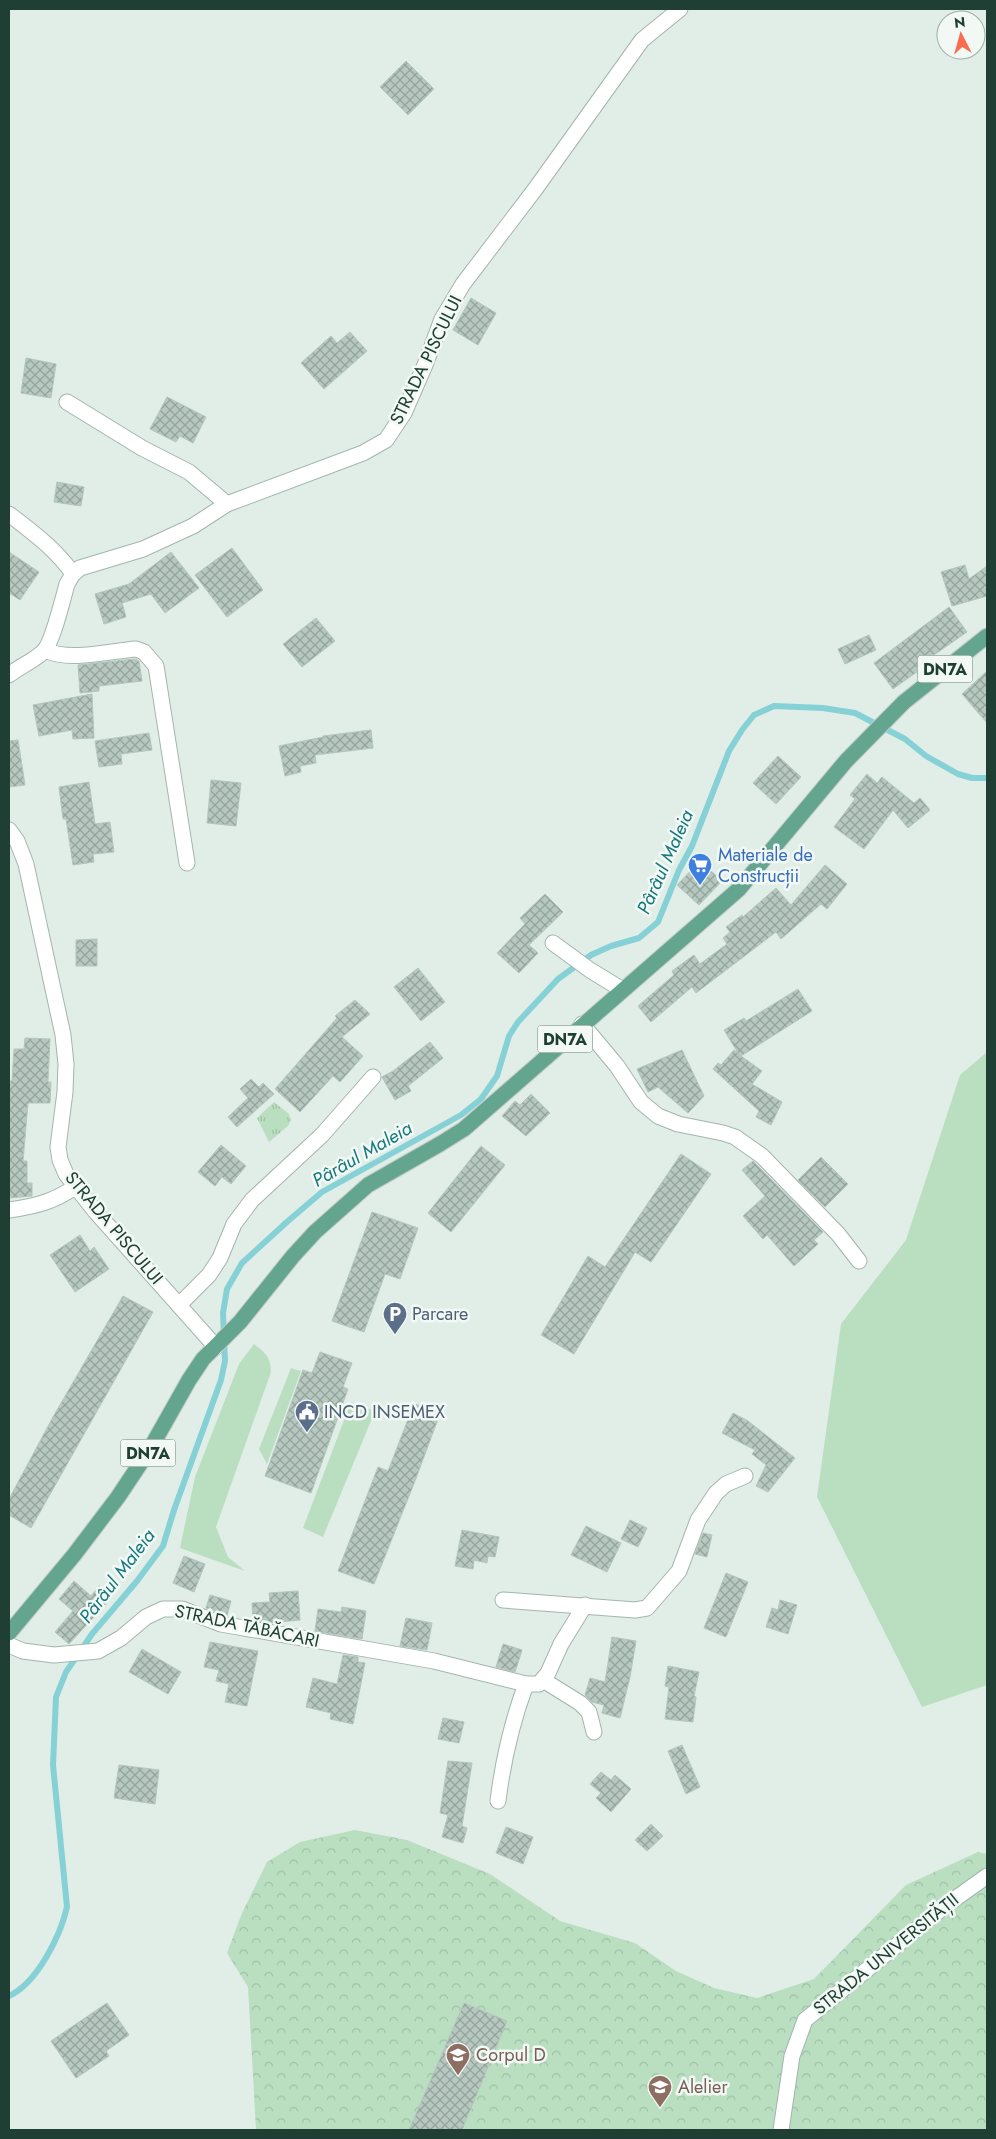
<svg xmlns="http://www.w3.org/2000/svg" width="996" height="2139" viewBox="0 0 996 2139" font-family="Jost,sans-serif">
  <style>
    .green { fill: #b9dfc0 }
    .forest { fill: url(#forest-crowns) }
    .park { fill: url(#park-tufts) }
    .lines { fill: none; stroke-linecap: round; stroke-linejoin: round }
    .stream { stroke: #86d1d6; stroke-width: 6 }
    .building { fill: url(#building-cross-hatch); stroke: #b3c7bd }
    .minor-casing { stroke: #a3b5ae; stroke-width: 17 }
    .primary-casing { stroke: #c1c9c6; stroke-width: 17 }
    .minor { stroke: #fff; stroke-width: 15 }
    .primary { stroke: #63a58e; stroke-width: 15 }
    .labels { text-anchor: middle; dominant-baseline: central; stroke-width: 5; stroke-linejoin: round; paint-order: stroke }
    .shield { fill: #f2f9f5; stroke: #5f776e; stroke-width: 1 }
    .shield-label { font-size: 16px; font-weight: bold; fill: #203f34 }
    .street-label { font-size: 18px; fill: #203f34; stroke: #f2f9f5 }
    .shop-label { font-size: 18px; fill: #366cbe; stroke: #f2f9f5; text-anchor: start }
    .service-label { font-size: 18px; fill: #4e5e75; stroke: #f2f9f5; text-anchor: start }
    .education-label { font-size: 18px; fill: #785e54; stroke: #f2f9f5; text-anchor: start }
    .water-label { font-size: 19px; font-style: italic; fill: #16777f; stroke: #f2f9f5 }
  </style>
  <defs>
    <pattern id="forest-crowns" width="20" height="18" patternUnits="userSpaceOnUse" patternTransform="scale(1.25)"><rect width="20" height="18" fill="#b9dfc0"/><path d="M2 6a3 3 0 1 1 6 0M12 15a3 3 0 1 1 6 0" fill="none" stroke="#9fc0a6"/></pattern>
    <pattern id="park-tufts" width="24" height="20" patternUnits="userSpaceOnUse" patternTransform="scale(1.25)"><rect width="24" height="20" fill="#b9dfc0"/><path d="M3 7l-1-3M5 7V3M7 7l1-3M15 17l-1-3M17 17v-4M19 17l1-3" fill="none" stroke="#9fc0a6"/></pattern>
    <pattern id="building-cross-hatch" width="8" height="8" patternUnits="userSpaceOnUse" patternTransform="scale(1.25)"><rect width="8" height="8" fill="#b6c8bf"/><path d="M0 0l8 8M0 8l8-8" fill="none" stroke="#94a49c"/></pattern>
  </defs>
  <rect width="100%" height="100%" fill="#e1ede7"/>
  <g class="green">
    <polygon points="987,1052 987,1685 922,1707 817,1497 841,1324 906,1240 960,1075"/>
    <path d="M 254,1344 C 265,1352 271,1358 271,1372 L 216,1527 L 228,1557 L 245,1571 L 180,1548 L 195,1477 L 239,1364 Z"/>
    <polygon points="291,1368 301,1371 267,1464 259,1449"/>
    <polygon points="351,1402 375,1411 323,1537 303,1528"/>
  </g>
  <polygon class="forest" points="355,1830 407,1840 490,1874 560,1921 635,1943 676,1971 714,1988 757,1998 814,1979 906,1885 978,1852 987,1854 987,2130 256,2130 248,1987 227,1953 242,1913 267,1862 300,1842"/>
  <polygon class="park" points="274,1102 289,1114 291,1120 288,1126 269,1142 257,1118"/>
  <g class="lines">
    <path class="stream" d="M 9,1996 C 37,1983 60,1937 67,1907 L 53,1765 L 56,1697 L 66,1672 L 92,1634 L 137,1581 L 163,1546 L 174,1510 L 221,1380 L 225,1361 L 223,1313 L 227,1289 L 242,1263 L 288,1221 L 322,1192 L 461,1115 L 481,1099 L 497,1076 L 509,1036 L 518,1022 L 558,979 L 591,955 L 611,946 L 639,938 L 658,922 L 679,870 L 692,846 L 729,751 L 742,730 L 754,715 L 774,706 L 823,708 L 855,713 L 905,739 L 926,756 L 958,774 L 972,778 L 987,778"/>
  </g>
  <g class="building">
    <polygon points="406,61 434,89 408,115 380,87"/>
    <polygon points="471,298 496,313 478,345 453,330"/>
    <polygon points="350,332 367,351 324,389 301,363 331,336 337,343"/>
    <polygon points="26,358 56,364 51,398 21,393"/>
    <polygon points="167,397 206,417 193,443 180,436 176,442 150,429"/>
    <polygon points="57,482 84,487 81,506 54,502"/>
    <polygon points="232,548 263,590 227,617 195,575"/>
    <polygon points="9,552 39,572 20,600 9,593"/>
    <polygon points="171,552 199,588 165,613 151,594 122,603 126,617 104,624 95,594 129,584"/>
    <polygon points="965,565 969,579 987,566 987,596 952,606 941,572"/>
    <polygon points="949,607 967,632 918,666 921,669 893,689 874,663"/>
    <polygon points="316,618 335,641 302,667 283,644"/>
    <polygon points="869,635 876,650 845,664 838,649"/>
    <polygon points="135,659 139,661 142,681 99,686 99,691 80,693 78,665"/>
    <polygon points="987,671 987,723 962,694"/>
    <polygon points="92,694 94,738 73,739 72,730 39,736 33,705"/>
    <polygon points="371,730 373,748 315,755 316,763 300,766 301,772 285,776 279,746 323,737 323,736"/>
    <polygon points="149,733 152,750 121,754 122,764 99,767 95,741"/>
    <polygon points="18,740 25,785 9,787 9,741"/>
    <polygon points="778,756 801,777 776,804 753,783"/>
    <polygon points="867,774 877,783 882,777 914,803 920,798 930,810 908,828 893,810 864,849 834,827 855,799 850,795"/>
    <polygon points="211,780 241,783 236,826 207,823"/>
    <polygon points="89,782 95,824 110,822 114,852 93,854 94,862 73,865 66,819 63,819 59,787"/>
    <polygon points="700,861 722,881 699,905 677,885"/>
    <polygon points="825,865 847,884 827,909 821,904 781,939 776,932 696,993 692,987 651,1022 638,1006 674,975 672,971 694,955 700,964 727,944 723,938 730,932 726,927 742,915 743,917 776,888 791,905"/>
    <polygon points="545,894 563,912 529,945 538,953 519,973 497,953 525,924 520,918"/>
    <polygon points="97,939 97,966 76,966 76,940"/>
    <polygon points="418,968 445,1002 421,1021 394,987"/>
    <polygon points="798,989 812,1011 741,1056 762,1071 752,1084 782,1102 771,1125 756,1117 759,1111 713,1069 718,1063 721,1065 734,1050 738,1053 724,1030 744,1018 746,1021"/>
    <polygon points="355,1000 370,1014 342,1037 363,1056 340,1082 333,1076 300,1112 275,1089 337,1018 335,1016"/>
    <polygon points="25,1038 50,1039 48,1082 51,1082 50,1103 28,1103 23,1161 27,1161 27,1183 32,1183 32,1196 9,1198 9,1081 12,1081 14,1049 24,1049"/>
    <polygon points="430,1042 443,1058 408,1086 411,1091 395,1100 382,1077 393,1071"/>
    <polygon points="682,1050 704,1096 688,1113 658,1087 648,1092 637,1069"/>
    <polygon points="251,1079 259,1087 263,1083 274,1094 237,1127 228,1117 248,1098 240,1089"/>
    <polygon points="531,1094 550,1113 526,1136 502,1116 515,1101 520,1105"/>
    <polygon points="221,1145 246,1166 231,1184 222,1177 215,1186 198,1172"/>
    <polygon points="481,1146 505,1165 451,1232 428,1213"/>
    <polygon points="681,1154 711,1174 651,1262 635,1252 574,1354 541,1335 588,1256 605,1267"/>
    <polygon points="821,1157 848,1184 825,1207 798,1180"/>
    <polygon points="753,1161 823,1232 814,1240 818,1244 794,1266 767,1235 763,1239 743,1216 765,1196 742,1170"/>
    <polygon points="372,1212 418,1228 400,1279 385,1274 364,1332 332,1321"/>
    <polygon points="80,1235 90,1251 94,1247 109,1269 75,1292 50,1255"/>
    <polygon points="123,1296 153,1312 31,1528 9,1515 9,1499 53,1417"/>
    <polygon points="320,1352 352,1363 343,1387 348,1389 311,1493 265,1476 303,1370 312,1373"/>
    <polygon points="414,1404 441,1411 415,1481 374,1584 338,1571 378,1467 388,1471"/>
    <polygon points="733,1413 748,1421 795,1458 768,1492 756,1486 766,1465 752,1454 755,1450 722,1433"/>
    <polygon points="630,1520 647,1528 638,1547 621,1539"/>
    <polygon points="586,1526 621,1543 607,1572 571,1555"/>
    <polygon points="462,1530 499,1537 495,1557 488,1556 487,1563 474,1560 473,1569 455,1566"/>
    <polygon points="703,1533 712,1535 707,1557 695,1554"/>
    <polygon points="184,1556 205,1564 194,1592 173,1583"/>
    <polygon points="726,1573 748,1582 726,1637 704,1628"/>
    <polygon points="74,1581 91,1596 99,1586 112,1597 69,1644 55,1632 73,1611 59,1599"/>
    <polygon points="298,1591 300,1620 268,1623 253,1620 252,1603 270,1602 269,1593"/>
    <polygon points="210,1595 231,1601 227,1616 206,1608"/>
    <polygon points="780,1600 797,1605 788,1634 766,1627 772,1608 778,1610"/>
    <polygon points="342,1607 366,1611 362,1639 315,1631 318,1609 341,1612"/>
    <polygon points="406,1618 432,1623 427,1650 400,1646"/>
    <polygon points="612,1637 636,1641 630,1677 620,1718 602,1713 604,1705 592,1702 585,1695 590,1678 605,1682"/>
    <polygon points="210,1642 258,1651 247,1706 225,1702 229,1684 216,1681 219,1670 204,1667"/>
    <polygon points="503,1644 522,1650 515,1672 496,1667"/>
    <polygon points="142,1649 181,1672 168,1694 129,1672"/>
    <polygon points="343,1655 358,1657 358,1662 365,1663 353,1724 330,1719 331,1713 306,1707 313,1678 337,1684"/>
    <polygon points="668,1666 699,1672 694,1696 696,1697 693,1722 665,1719 669,1687 665,1686"/>
    <polygon points="443,1718 464,1722 459,1743 438,1739"/>
    <polygon points="682,1745 700,1787 686,1794 668,1751"/>
    <polygon points="448,1761 472,1763 462,1826 467,1828 463,1843 442,1837 448,1815 440,1813"/>
    <polygon points="119,1765 159,1770 155,1804 114,1798"/>
    <polygon points="601,1772 611,1780 615,1775 631,1789 611,1812 596,1798 601,1793 590,1784"/>
    <polygon points="651,1824 663,1836 647,1851 635,1840"/>
    <polygon points="506,1827 533,1837 523,1864 496,1853"/>
    <polygon points="107,2003 129,2035 106,2051 109,2056 76,2078 51,2041"/>
    <polygon points="464,2003 507,2021 462,2130 409,2130"/>
  </g>
  <g class="lines">
    <defs>
      <g id="minor">
        <polyline points="67,402 142,448 189,472 227,504"/>
        <path d="M 9,514 C 32,532 56,549 73,574"/>
        <path d="M 45,650 C 69,662 110,651 136,649 L 144,652 L 156,666 L 187,863"/>
        <path d="M 9,675 C 20,666 34,661 44,651 C 53,641 63,598 67,584 L 73,574 L 80,568 L 143,549 L 193,526 L 227,504 L 363,453 L 386,440 L 404,413 L 425,365 L 442,319 L 463,284 L 536,188 L 642,40 L 680,9"/>
        <polyline points="9,830 17,841 26,864 63,1035 66,1064 65,1092 58,1147 60,1160 66,1174 95,1211 216,1347"/>
        <polyline points="553,943 590,970 621,989"/>
        <polyline points="582,1024 617,1066 641,1102 658,1116 678,1124 723,1133 735,1137 762,1156 838,1234 859,1261"/>
        <path d="M 9,1210 C 36,1206 53,1202 75,1187"/>
        <polyline points="179,1305 209,1275 220,1258 234,1224 252,1200 322,1135 373,1077"/>
        <polyline points="503,1600 635,1610 647,1608 679,1571 698,1520 716,1493 726,1484 745,1476"/>
        <polyline points="9,1645 23,1651 54,1655 98,1651 121,1638 146,1617 163,1609 182,1609 221,1624 434,1661 526,1684 539,1684 548,1673 561,1644 585,1605"/>
        <polyline points="543,1680 580,1703 589,1712 594,1732"/>
        <path d="M 498,1801 C 503,1760 512,1722 526,1684"/>
        <polyline points="781,2130 792,2056 805,2020 945,1906 987,1876"/>
      </g>
      <polyline id="primary" points="9,1633 74,1555 118,1497 150,1449 189,1380 203,1359 240,1322 293,1256 315,1232 368,1185 440,1144 464,1129 739,889 846,761 904,702 987,636"/>
    </defs>
    <use href="#minor" class="minor-casing"/>
    <use href="#primary" class="primary-casing"/>
    <use href="#minor" class="minor"/>
    <use href="#primary" class="primary"/>
  </g>
  <defs>
    <symbol id="supermarket-pin" viewBox="-11 -11 22 30"><path d="M0 17L-7.5 6A9.5 9.5 0 1 1 7.5 6Z" fill="#3f7fe0" stroke="#f2f9f5"/><path d="M-6-5.5h2.5l.6 2H6L4.5 2H-2.5L-4.4-4H-6ZM-1.5 3.2a1.3 1.3 0 1 0 .1 0ZM3 3.2a1.3 1.3 0 1 0 .1 0Z" fill="#fff"/></symbol>
    <symbol id="parking-pin" viewBox="-11 -11 22 30"><path d="M0 17L-7.5 6A9.5 9.5 0 1 1 7.5 6Z" fill="#5c6f8a" stroke="#f2f9f5"/><path d="M-3.5-5.5H1a3.5 3.5 0 0 1 0 7H-1V5.5H-3.5ZM-1-3.4V-.6H.8a1.4 1.4 0 0 0 0-2.8Z" fill="#fff"/></symbol>
    <symbol id="civic-pin" viewBox="-11 -11 22 30"><path d="M0 17L-7.5 6A9.5 9.5 0 1 1 7.5 6Z" fill="#5c6f8a" stroke="#f2f9f5"/><path d="M-.6-6.5H3V-4.5H.6V-3L4-1V1h2V6H-6V1h2V-1L-.6-3ZM-1.2 2.5V6h2.4V2.5Z" fill="#fff"/></symbol>
    <symbol id="university-pin" viewBox="-11 -11 22 30"><path d="M0 17L-7.5 6A9.5 9.5 0 1 1 7.5 6Z" fill="#8d6e63" stroke="#f2f9f5"/><path d="M0-5L7-2L0 1L-7-2ZM-4 1L0 2.5L4 1V4Q0 6-4 4Z" fill="#fff"/></symbol>
  </defs>
  <g fill-rule="evenodd">
    <use href="#supermarket-pin" x="686" y="851" width="28" height="38"/>
    <use href="#parking-pin" x="381" y="1300" width="28" height="38"/>
    <use href="#civic-pin" x="293" y="1398" width="28" height="38"/>
    <use href="#university-pin" x="444" y="2041" width="28" height="38"/>
    <use href="#university-pin" x="646" y="2073" width="28" height="38"/>
  </g>
  <g class="labels">
    <g class="shield">
      <rect x="917.5" y="655.5" width="55" height="27" rx="4"/>
      <rect x="537.5" y="1025.5" width="55" height="27" rx="4"/>
      <rect x="120.5" y="1439.5" width="55" height="27" rx="4"/>
    </g>
    <g class="shield-label">
      <text x="945" y="669">DN7A</text>
      <text x="565" y="1039">DN7A</text>
      <text x="148" y="1453">DN7A</text>
    </g>
    <g class="street-label">
      <text transform="translate(426 360) rotate(-64)">STRADA PISCULUI</text>
      <text transform="translate(114 1228) rotate(50)">STRADA PISCULUI</text>
      <text transform="translate(247 1626) rotate(12)">STRADA TĂBĂCARI</text>
      <text transform="translate(886 1954) rotate(-39)">STRADA UNIVERSITĂȚII</text>
    </g>
    <g class="shop-label">
      <text x="718" y="855">Materiale de<tspan x="718" dy="21">Construcții</tspan></text>
    </g>
    <g class="service-label">
      <text x="412" y="1314">Parcare</text>
      <text x="324" y="1412">INCD INSEMEX</text>
    </g>
    <g class="education-label">
      <text x="476" y="2055">Corpul D</text>
      <text x="678" y="2087">Alelier</text>
    </g>
    <g class="water-label">
      <text transform="translate(665 862) rotate(-66)">Pârâul Maleia</text>
      <text transform="translate(362 1154) rotate(-30)">Pârâul Maleia</text>
      <text transform="translate(117 1576) rotate(-53)">Pârâul Maleia</text>
    </g>
  </g>
  <rect width="996" height="2139" fill="none" stroke="#203f34" stroke-width="20"/>
  <g transform="translate(961 35) rotate(354)"><circle r="24" fill="#f2f9f5" stroke="#9eafa8"/>
  <path d="M0-4L9 19L0 12L-9 19Z" fill="#fb6b51"/>
  <text y="-8" font-size="14" font-weight="bold" text-anchor="middle" fill="#203f34">N</text>
  </g>
</svg>
